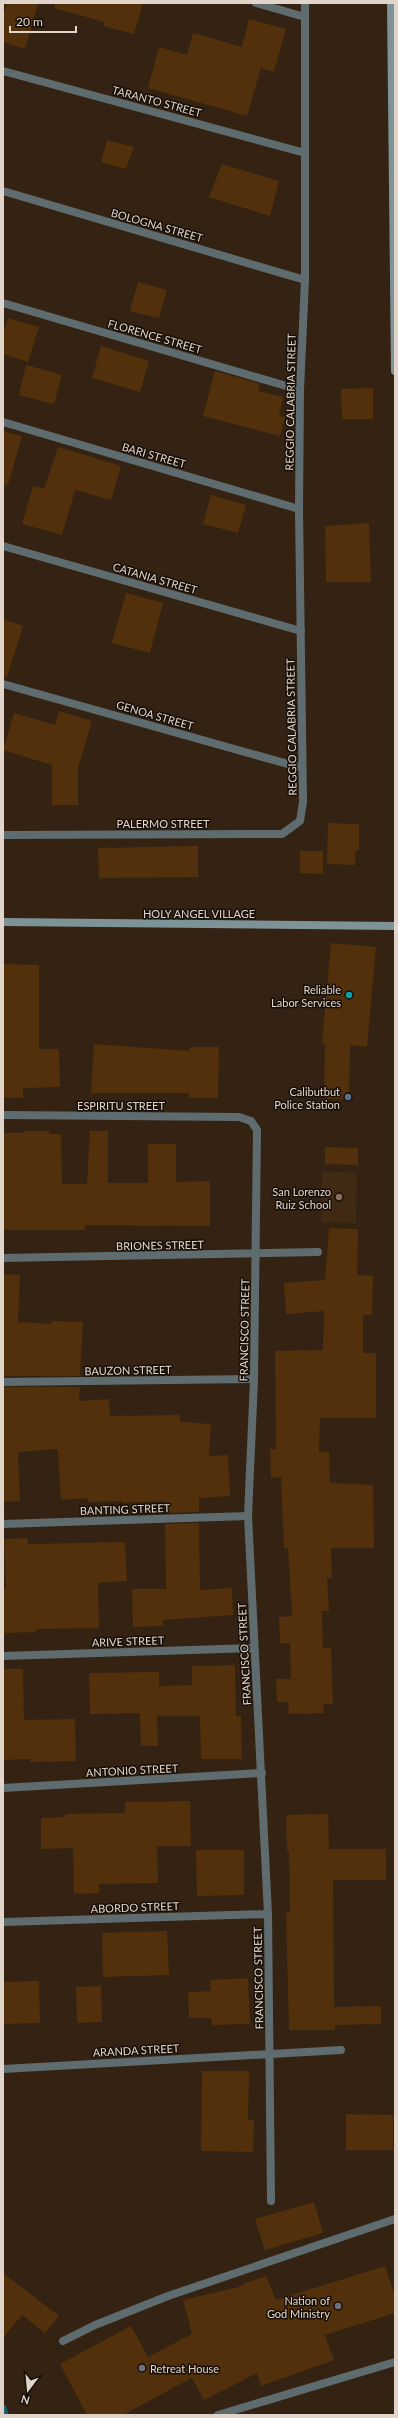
<svg xmlns="http://www.w3.org/2000/svg" width="398" height="2418" viewBox="0 0 398 2418" font-family="Lato,sans-serif">
  <style>
    .built { fill: #412a14 }
    .lines { fill: none; stroke-linecap: round; stroke-linejoin: round }
    .stream { stroke: #185e6c; stroke-width: 7 }
    .building { fill: #52300b }
    .lane { stroke: #5e6c6f; stroke-width: 8 }
    .street { stroke: #5e6c6f; stroke-width: 8 }
    .secondary { stroke: #7d9397; stroke-width: 8 }
    .culture-dot { fill: #0f9aa8; stroke: #160e07; stroke-width: 1.5 }
    .service-dot { fill: #5c6f8a; stroke: #160e07; stroke-width: 1.5 }
    .education-dot { fill: #8d6e63; stroke: #160e07; stroke-width: 1.5 }
    .worship-dot { fill: #6b7280; stroke: #160e07; stroke-width: 1.5 }
    .labels { text-anchor: middle; dominant-baseline: central; stroke-width: 3; stroke-linejoin: round; paint-order: stroke }
    .street-label { font-size: 11px; fill: #e1d5cb; stroke: #160e07 }
    .poi-label { font-size: 11px; fill: #e1d5cb; stroke: #160e07; text-anchor: end }
  </style>
  <rect width="100%" height="100%" fill="#342312"/>
  <polygon class="built" points="322,1172 357,1173 356,1223 321,1222"/>
  <g class="lines">
    <polyline class="stream" points="3,2408 5,2415"/>
  </g>
  <g class="building">
    <polygon points="7,3 38,3 25,49 3,42 3,17"/>
    <polygon points="55,3 143,3 134,34 103,26 104,22 55,8"/>
    <polygon points="249,19 286,29 274,72 261,68 247,116 148,88 159,47 187,55 193,33 242,47"/>
    <polygon points="107,140 134,147 126,169 101,162"/>
    <polygon points="222,164 279,181 270,216 209,197"/>
    <polygon points="138,282 167,290 159,318 130,311"/>
    <polygon points="8,318 39,327 28,362 3,354 3,334"/>
    <polygon points="101,346 149,361 140,392 92,378"/>
    <polygon points="26,365 62,375 54,404 19,395"/>
    <polygon points="215,371 260,384 258,391 283,397 279,416 285,417 280,436 203,416"/>
    <polygon points="373,388 373,419 342,419 341,389"/>
    <polygon points="3,431 22,436 8,485 3,484"/>
    <polygon points="58,447 121,466 111,500 75,490 62,535 22,524 33,486 44,489"/>
    <polygon points="211,495 246,505 238,533 203,524"/>
    <polygon points="369,523 371,582 326,582 325,526"/>
    <polygon points="126,593 163,603 150,653 112,643"/>
    <polygon points="3,619 23,626 7,677 3,677"/>
    <polygon points="59,711 92,721 78,768 78,805 52,805 52,765 3,750 14,713 55,725"/>
    <polygon points="328,823 359,824 359,850 356,850 355,865 327,864"/>
    <polygon points="198,846 198,877 99,878 98,848"/>
    <polygon points="300,851 323,851 323,874 300,873"/>
    <polygon points="331,943 376,947 367,1047 350,1045 349,1099 324,1099 325,1043 322,1043"/>
    <polygon points="3,964 39,965 39,1049 59,1049 60,1087 23,1088 23,1098 3,1097"/>
    <polygon points="94,1044 189,1051 190,1047 219,1047 218,1098 189,1098 189,1093 91,1093"/>
    <polygon points="24,1131 49,1131 49,1134 61,1134 62,1184 87,1184 90,1131 108,1131 108,1183 148,1183 148,1144 176,1144 176,1182 210,1181 210,1226 85,1225 85,1230 3,1230 3,1133 24,1133"/>
    <polygon points="325,1147 358,1148 358,1165 325,1164"/>
    <polygon points="329,1228 358,1229 357,1275 373,1276 372,1315 363,1315 363,1353 376,1353 376,1418 320,1418 319,1452 329,1452 330,1483 373,1485 374,1548 331,1548 332,1578 327,1578 329,1611 322,1611 323,1648 331,1648 333,1704 323,1704 324,1713 289,1714 288,1702 277,1702 276,1679 291,1679 290,1643 280,1643 279,1617 292,1616 288,1548 284,1548 281,1477 271,1478 270,1449 276,1449 275,1351 323,1350 324,1311 286,1314 284,1283 325,1280"/>
    <polygon points="3,1274 20,1275 18,1322 52,1324 52,1321 83,1322 80,1376 3,1376"/>
    <polygon points="3,1387 80,1387 79,1401 109,1399 110,1416 180,1415 180,1422 211,1424 209,1456 228,1455 230,1496 199,1498 199,1512 165,1513 165,1501 122,1503 122,1501 88,1502 88,1498 61,1500 58,1451 56,1449 19,1452 18,1454 20,1501 3,1502"/>
    <polygon points="199,1523 200,1590 232,1588 233,1615 163,1620 163,1626 133,1627 132,1589 166,1589 165,1524"/>
    <polygon points="27,1538 28,1544 125,1542 127,1581 98,1583 99,1628 36,1629 36,1632 3,1633 3,1588 6,1588 4,1539"/>
    <polygon points="235,1665 236,1716 241,1716 242,1759 201,1759 200,1716 157,1716 158,1746 141,1746 140,1713 90,1714 89,1673 159,1672 159,1686 192,1685 192,1666"/>
    <polygon points="3,1669 23,1669 24,1720 75,1719 76,1761 30,1762 30,1759 3,1760"/>
    <polygon points="190,1801 191,1846 157,1846 158,1883 99,1884 99,1893 74,1894 73,1848 41,1849 41,1818 65,1817 65,1814 125,1813 125,1802"/>
    <polygon points="328,1814 329,1849 386,1849 386,1880 333,1880 334,2007 381,2006 381,2024 335,2025 335,2030 289,2030 286,1913 290,1913 289,1851 287,1851 286,1815"/>
    <polygon points="196,1850 244,1850 244,1895 197,1896"/>
    <polygon points="167,1931 169,1975 103,1977 102,1933"/>
    <polygon points="248,1978 250,2024 212,2025 211,2018 189,2018 188,1992 211,1991 210,1980"/>
    <polygon points="39,1981 40,2023 3,2024 3,1982"/>
    <polygon points="101,1986 102,2022 77,2023 76,1987"/>
    <polygon points="202,2071 249,2071 248,2120 254,2120 253,2152 201,2151"/>
    <polygon points="346,2114 393,2115 393,2150 346,2150"/>
    <polygon points="314,2202 323,2233 265,2250 255,2219"/>
    <polygon points="385,2266 395,2296 395,2313 325,2335 334,2360 261,2386 257,2373 204,2400 192,2378 123,2415 87,2415 60,2364 131,2326 148,2357 192,2334 183,2300 243,2286 243,2284 266,2276 276,2300"/>
    <polygon points="3,2273 59,2316 45,2333 22,2315 3,2338"/>
  </g>
  <g class="lines">
    <g class="lane">
      <polyline points="63,2341 95,2325 168,2296 395,2219"/>
      <polyline points="218,2415 395,2362"/>
    </g>
    <g class="street">
      <polyline points="256,3 305,17"/>
      <polyline points="3,71 305,153"/>
      <polyline points="3,191 305,280"/>
      <polyline points="3,303 300,390"/>
      <polyline points="3,422 299,509"/>
      <polyline points="3,546 301,631"/>
      <polyline points="3,684 302,768"/>
      <polyline points="3,835 282,834 300,821 303,802 299,509 300,390 305,280 305,3"/>
      <polyline points="3,1115 239,1117 251,1121 257,1130 254,1379 248,1516 268,1914 271,2201"/>
      <polyline points="3,1258 318,1252"/>
      <polyline points="3,1382 254,1379"/>
      <polyline points="3,1524 248,1516"/>
      <polyline points="3,1656 254,1648"/>
      <polyline points="3,1788 262,1773"/>
      <polyline points="3,1922 268,1914"/>
      <polyline points="3,2069 341,2050"/>
    </g>
    <g class="secondary">
      <polyline points="391,3 395,371"/>
      <polyline points="3,922 395,926"/>
    </g>
  </g>
  <circle class="culture-dot" cx="349" cy="995" r="4"/>
  <circle class="service-dot" cx="348" cy="1097" r="4"/>
  <circle class="education-dot" cx="339" cy="1197" r="4"/>
  <g class="worship-dot">
    <circle cx="338" cy="2306" r="4"/>
    <circle cx="142" cy="2368" r="4"/>
  </g>
  <g class="labels">
    <g class="street-label">
      <text transform="translate(157 101) rotate(15)">TARANTO STREET</text>
      <text transform="translate(157 225) rotate(16)">BOLOGNA STREET</text>
      <text transform="translate(155 336) rotate(16)">FLORENCE STREET</text>
      <text transform="translate(290 402) rotate(-89)">REGGIO CALABRIA STREET</text>
      <text transform="translate(154 455) rotate(16)">BARI STREET</text>
      <text transform="translate(155 578) rotate(16)">CATANIA STREET</text>
      <text transform="translate(155 715) rotate(16)">GENOA STREET</text>
      <text transform="translate(291 727) rotate(-91)">REGGIO CALABRIA STREET</text>
      <text x="163" y="823">PALERMO STREET</text>
      <text x="199" y="913">HOLY ANGEL VILLAGE</text>
      <text x="121" y="1105">ESPIRITU STREET</text>
      <text transform="translate(160 1245) rotate(-1)">BRIONES STREET</text>
      <text transform="translate(244 1330) rotate(-89)">FRANCISCO STREET</text>
      <text transform="translate(128 1370) rotate(-1)">BAUZON STREET</text>
      <text transform="translate(125 1509) rotate(-2)">BANTING STREET</text>
      <text transform="translate(128 1641) rotate(-2)">ARIVE STREET</text>
      <text transform="translate(244 1654) rotate(-93)">FRANCISCO STREET</text>
      <text transform="translate(132 1770) rotate(-3)">ANTONIO STREET</text>
      <text transform="translate(135 1907) rotate(-2)">ABORDO STREET</text>
      <text transform="translate(258 1978) rotate(-91)">FRANCISCO STREET</text>
      <text transform="translate(136 2050) rotate(-3)">ARANDA STREET</text>
    </g>
    <g class="poi-label">
      <text x="341" y="989">Reliable<tspan x="341" dy="13">Labor Services</tspan></text>
      <text x="340" y="1091">Calibutbut<tspan x="340" dy="13">Police Station</tspan></text>
      <text x="331" y="1191">San Lorenzo<tspan x="331" dy="13">Ruiz School</tspan></text>
      <text x="330" y="2300">Nation of<tspan x="330" dy="13">God Ministry</tspan></text>
      <text x="150" y="2368" text-anchor="start">Retreat House</text>
    </g>
  </g>
  <rect width="398" height="2418" fill="none" stroke="#e1d5cb" stroke-width="8"/>
  <g transform="translate(28 2390) rotate(196)" stroke="#160e07" stroke-width="3" paint-order="stroke">
  <path d="M0-3L7 15L0 10L-7 15Z" fill="#e1d5cb"/>
  <text y="-6" font-size="11" font-weight="bold" text-anchor="middle" fill="#e1d5cb">N</text>
  </g>
  <path d="M10 26v6h66v-6" fill="none" stroke="#e1d5cb" stroke-width="2"/>
  <text x="16" y="26" font-size="12" fill="#e1d5cb" stroke="#160e07" stroke-width="3" paint-order="stroke">20 m</text>
</svg>
